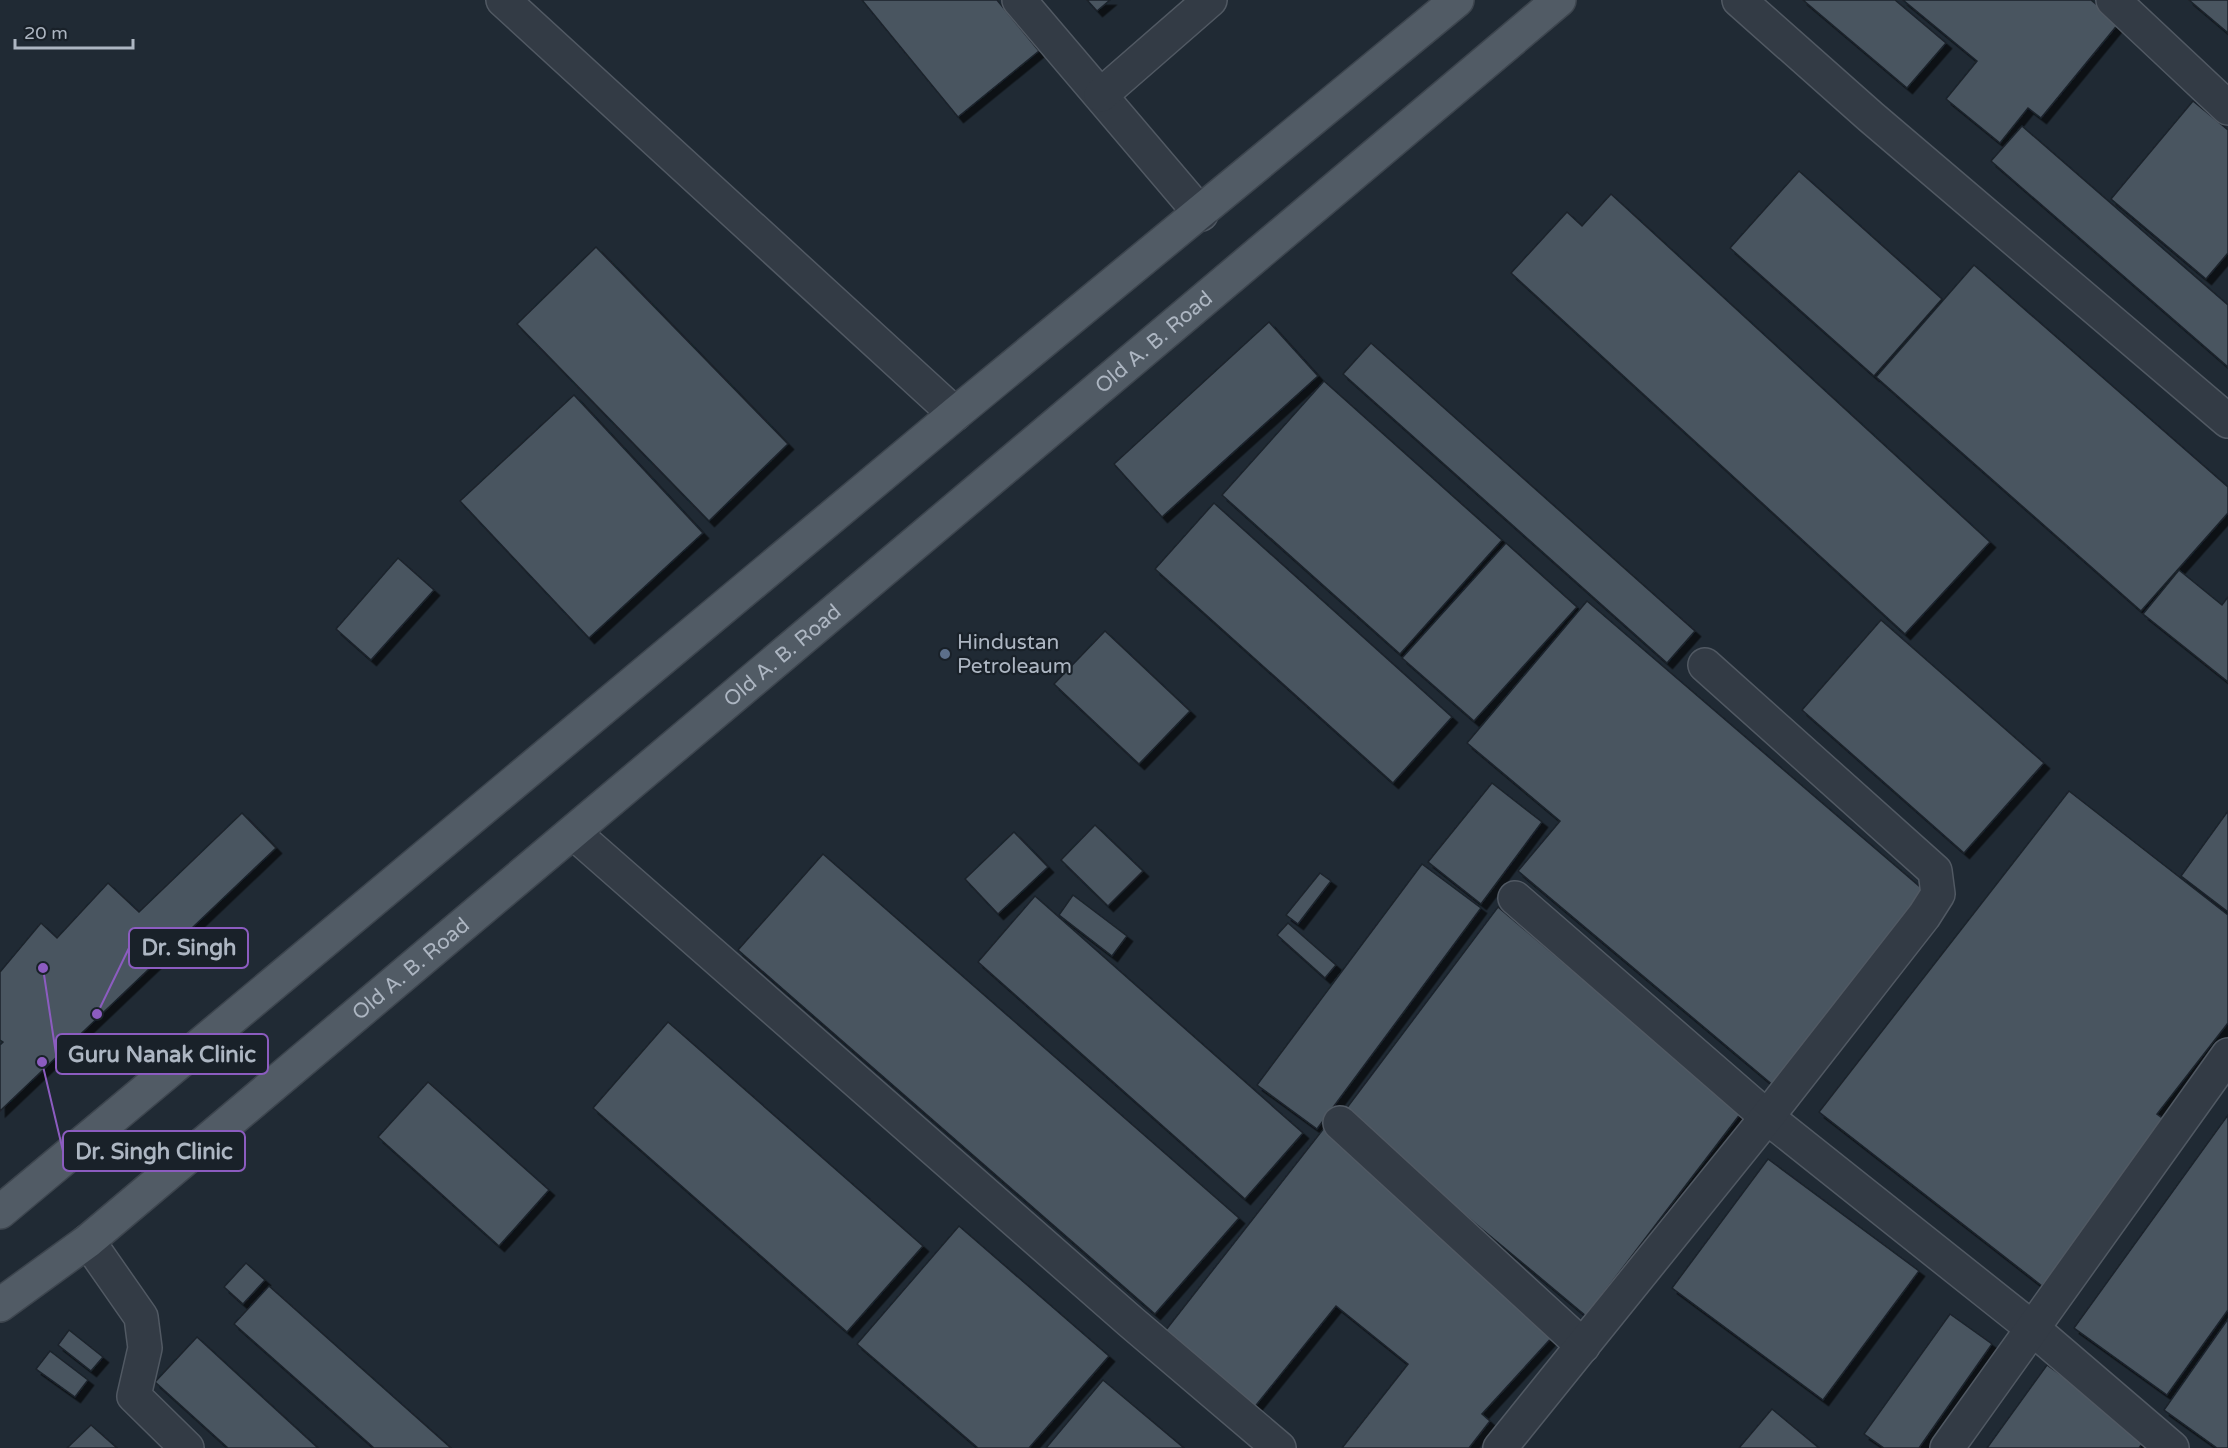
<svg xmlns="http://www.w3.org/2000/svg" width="2228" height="1448" viewBox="0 0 2228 1448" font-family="'Varela Round',sans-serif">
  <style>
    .building { fill: #485460; stroke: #1b232b; stroke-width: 1.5; filter: url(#shadow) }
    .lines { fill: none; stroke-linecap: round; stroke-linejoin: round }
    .minor-casing { stroke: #515963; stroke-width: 36 }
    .major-casing { stroke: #3d454e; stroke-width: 36 }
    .minor { stroke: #333b45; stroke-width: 33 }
    .major { stroke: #515b65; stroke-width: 33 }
    .service-dot { fill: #5c6f8a; stroke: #192129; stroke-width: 2 }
    .labels { text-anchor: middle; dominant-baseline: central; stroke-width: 4.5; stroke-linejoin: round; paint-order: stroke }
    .street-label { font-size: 21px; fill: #adb6c2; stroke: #192129 }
    .poi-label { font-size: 21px; fill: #adb6c2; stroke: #192129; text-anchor: start }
    .leader { fill: none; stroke: #8c5cc0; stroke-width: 2 }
    .callout-dot { fill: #8c5cc0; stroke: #192129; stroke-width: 2 }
    .callout { fill: #192129; stroke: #8c5cc0; stroke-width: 2 }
    .callout-label { font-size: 22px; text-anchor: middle; font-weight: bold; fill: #adb6c2 }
  </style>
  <defs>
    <filter id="shadow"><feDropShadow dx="5.5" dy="5.5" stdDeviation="0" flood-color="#0009"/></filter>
  </defs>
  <rect width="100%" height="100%" fill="#202a34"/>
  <g class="building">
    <polygon points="862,0 997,0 1039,51 958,117"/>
    <polygon points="1087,0 1110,0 1097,11"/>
    <polygon points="1803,0 1895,0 1946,43 1907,88"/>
    <polygon points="1903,0 2091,0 2119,23 2041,118 2028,108 2000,143 1946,99 1977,61"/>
    <polygon points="2189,0 2228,0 2228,33"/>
    <polygon points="2193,101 2228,130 2228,253 2206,279 2111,199"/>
    <polygon points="2022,126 2228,305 2228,367 1991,161"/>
    <polygon points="1799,171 1942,299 1874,376 1730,248"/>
    <polygon points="1611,194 1990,542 1905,634 1511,273 1567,212 1582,226"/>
    <polygon points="596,247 788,444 709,521 517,324"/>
    <polygon points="1974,265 2228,487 2228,513 2141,611 1876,377"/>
    <polygon points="1269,322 1318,376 1162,517 1114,464"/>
    <polygon points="1371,343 1695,631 1667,663 1343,374"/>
    <polygon points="1324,381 1502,540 1400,654 1222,495"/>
    <polygon points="574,395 703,533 589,638 460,501"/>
    <polygon points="1214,503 1452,717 1393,783 1155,569"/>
    <polygon points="1506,543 1577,607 1474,721 1402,658"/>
    <polygon points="398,558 434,590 371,660 336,629"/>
    <polygon points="2179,570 2222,605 2228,597 2228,682 2143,614"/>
    <polygon points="1587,601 1933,898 1774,1086 1518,871 1560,821 1467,743"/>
    <polygon points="1881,620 2044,763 1964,853 1802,710"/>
    <polygon points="1105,631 1190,711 1139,764 1054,684"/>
    <polygon points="1492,783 1542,822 1481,904 1428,862"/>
    <polygon points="2069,791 2228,915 2228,1023 2157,1114 2169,1123 2042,1286 1819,1112"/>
    <polygon points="2228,811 2228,912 2181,876"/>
    <polygon points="242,813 276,848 0,1111 0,1045 3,1042 0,1040 0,972 41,923 57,938 108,883 139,912"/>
    <polygon points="1095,825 1143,871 1108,906 1061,860"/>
    <polygon points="1014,832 1048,867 998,914 965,879"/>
    <polygon points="823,854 1239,1218 1155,1314 738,950"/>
    <polygon points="1422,864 1481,908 1317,1129 1257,1085"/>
    <polygon points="1320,873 1331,881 1298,924 1286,915"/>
    <polygon points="1073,895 1127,936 1112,956 1059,915"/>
    <polygon points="1035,896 1303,1133 1245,1199 978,962"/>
    <polygon points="1498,907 1741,1113 1586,1316 1343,1113"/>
    <polygon points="1288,923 1336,965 1325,978 1277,935"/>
    <polygon points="668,1022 923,1246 847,1332 593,1108"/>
    <polygon points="428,1082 549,1190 499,1246 378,1137"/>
    <polygon points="2228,1115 2228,1310 2167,1395 2074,1328"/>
    <polygon points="1328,1123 1555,1334 1482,1414 1490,1421 1469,1448 1342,1448 1408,1364 1336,1306 1253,1409 1162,1335"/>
    <polygon points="1768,1159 1919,1271 1823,1400 1672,1288"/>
    <polygon points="959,1226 1109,1356 1029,1448 978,1448 857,1344"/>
    <polygon points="246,1263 265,1280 243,1304 224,1287"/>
    <polygon points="269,1286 451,1448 374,1448 234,1324"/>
    <polygon points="1950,1314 1992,1344 1919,1448 1884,1448 1864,1434"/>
    <polygon points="2228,1319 2228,1448 2217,1448 2164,1410"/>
    <polygon points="69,1330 103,1357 91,1371 58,1345"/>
    <polygon points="197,1337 318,1448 228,1448 155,1382"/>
    <polygon points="50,1351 88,1380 75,1397 36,1369"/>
    <polygon points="2047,1365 2147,1437 2139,1448 1987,1448"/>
    <polygon points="1103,1380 1184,1448 1046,1448"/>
    <polygon points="1772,1409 1819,1448 1739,1448"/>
    <polygon points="91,1425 117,1448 67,1448"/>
  </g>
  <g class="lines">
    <defs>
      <g id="minor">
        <polyline points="503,0 955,414"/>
        <polyline points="1019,0 1201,214"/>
        <polyline points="1739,0 1871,117 2228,421"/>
        <polyline points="2113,0 2228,108"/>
        <polyline points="1101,95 1210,0"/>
        <polyline points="574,833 1131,1322 1279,1448"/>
        <polyline points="1515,898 1767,1117 2032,1328 2172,1448"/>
        <polyline points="1340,1123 1583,1346"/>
        <polyline points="88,1241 141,1317 145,1348 134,1396 187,1448"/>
        <polyline points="1500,1448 1767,1117 1924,916 1938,894 1935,871 1705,665"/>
        <polyline points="1947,1448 2228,1055"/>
      </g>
      <g id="major">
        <polyline points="0,1212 955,414 1457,0"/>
        <path id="s1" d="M 0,1305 L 88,1241 L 1559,0"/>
      </g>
    </defs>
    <use href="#minor" class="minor-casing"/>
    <use href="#major" class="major-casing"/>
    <use href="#minor" class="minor"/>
    <use href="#major" class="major"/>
  </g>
  <circle class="service-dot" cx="945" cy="654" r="6"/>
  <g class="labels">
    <g class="street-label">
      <text stroke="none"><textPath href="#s1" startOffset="1503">Old A. B. Road</textPath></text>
      <text stroke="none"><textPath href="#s1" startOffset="1017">Old A. B. Road</textPath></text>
      <text stroke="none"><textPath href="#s1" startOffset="531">Old A. B. Road</textPath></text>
    </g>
    <g class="poi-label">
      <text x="957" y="642">Hindustan<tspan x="957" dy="24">Petroleaum</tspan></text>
    </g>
  </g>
  <path class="leader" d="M97 1014L129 948M43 968L56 1054M42 1062L63 1151"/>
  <g class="callout-dot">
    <circle cx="97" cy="1014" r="6"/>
    <circle cx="43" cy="968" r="6"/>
    <circle cx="42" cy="1062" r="6"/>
  </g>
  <g class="callout">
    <rect x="129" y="928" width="119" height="40" rx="6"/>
    <rect x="56" y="1034" width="212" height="40" rx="6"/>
    <rect x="63" y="1131" width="182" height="40" rx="6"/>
  </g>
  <g class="callout-label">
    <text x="189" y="955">Dr. Singh</text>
    <text x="162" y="1062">Guru Nanak Clinic</text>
    <text x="154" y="1159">Dr. Singh Clinic</text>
  </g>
  <path d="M15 39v9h118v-9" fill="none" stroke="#adb6c2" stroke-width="3"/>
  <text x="24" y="39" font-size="18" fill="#adb6c2" stroke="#192129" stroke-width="4.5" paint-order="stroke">20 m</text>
</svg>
